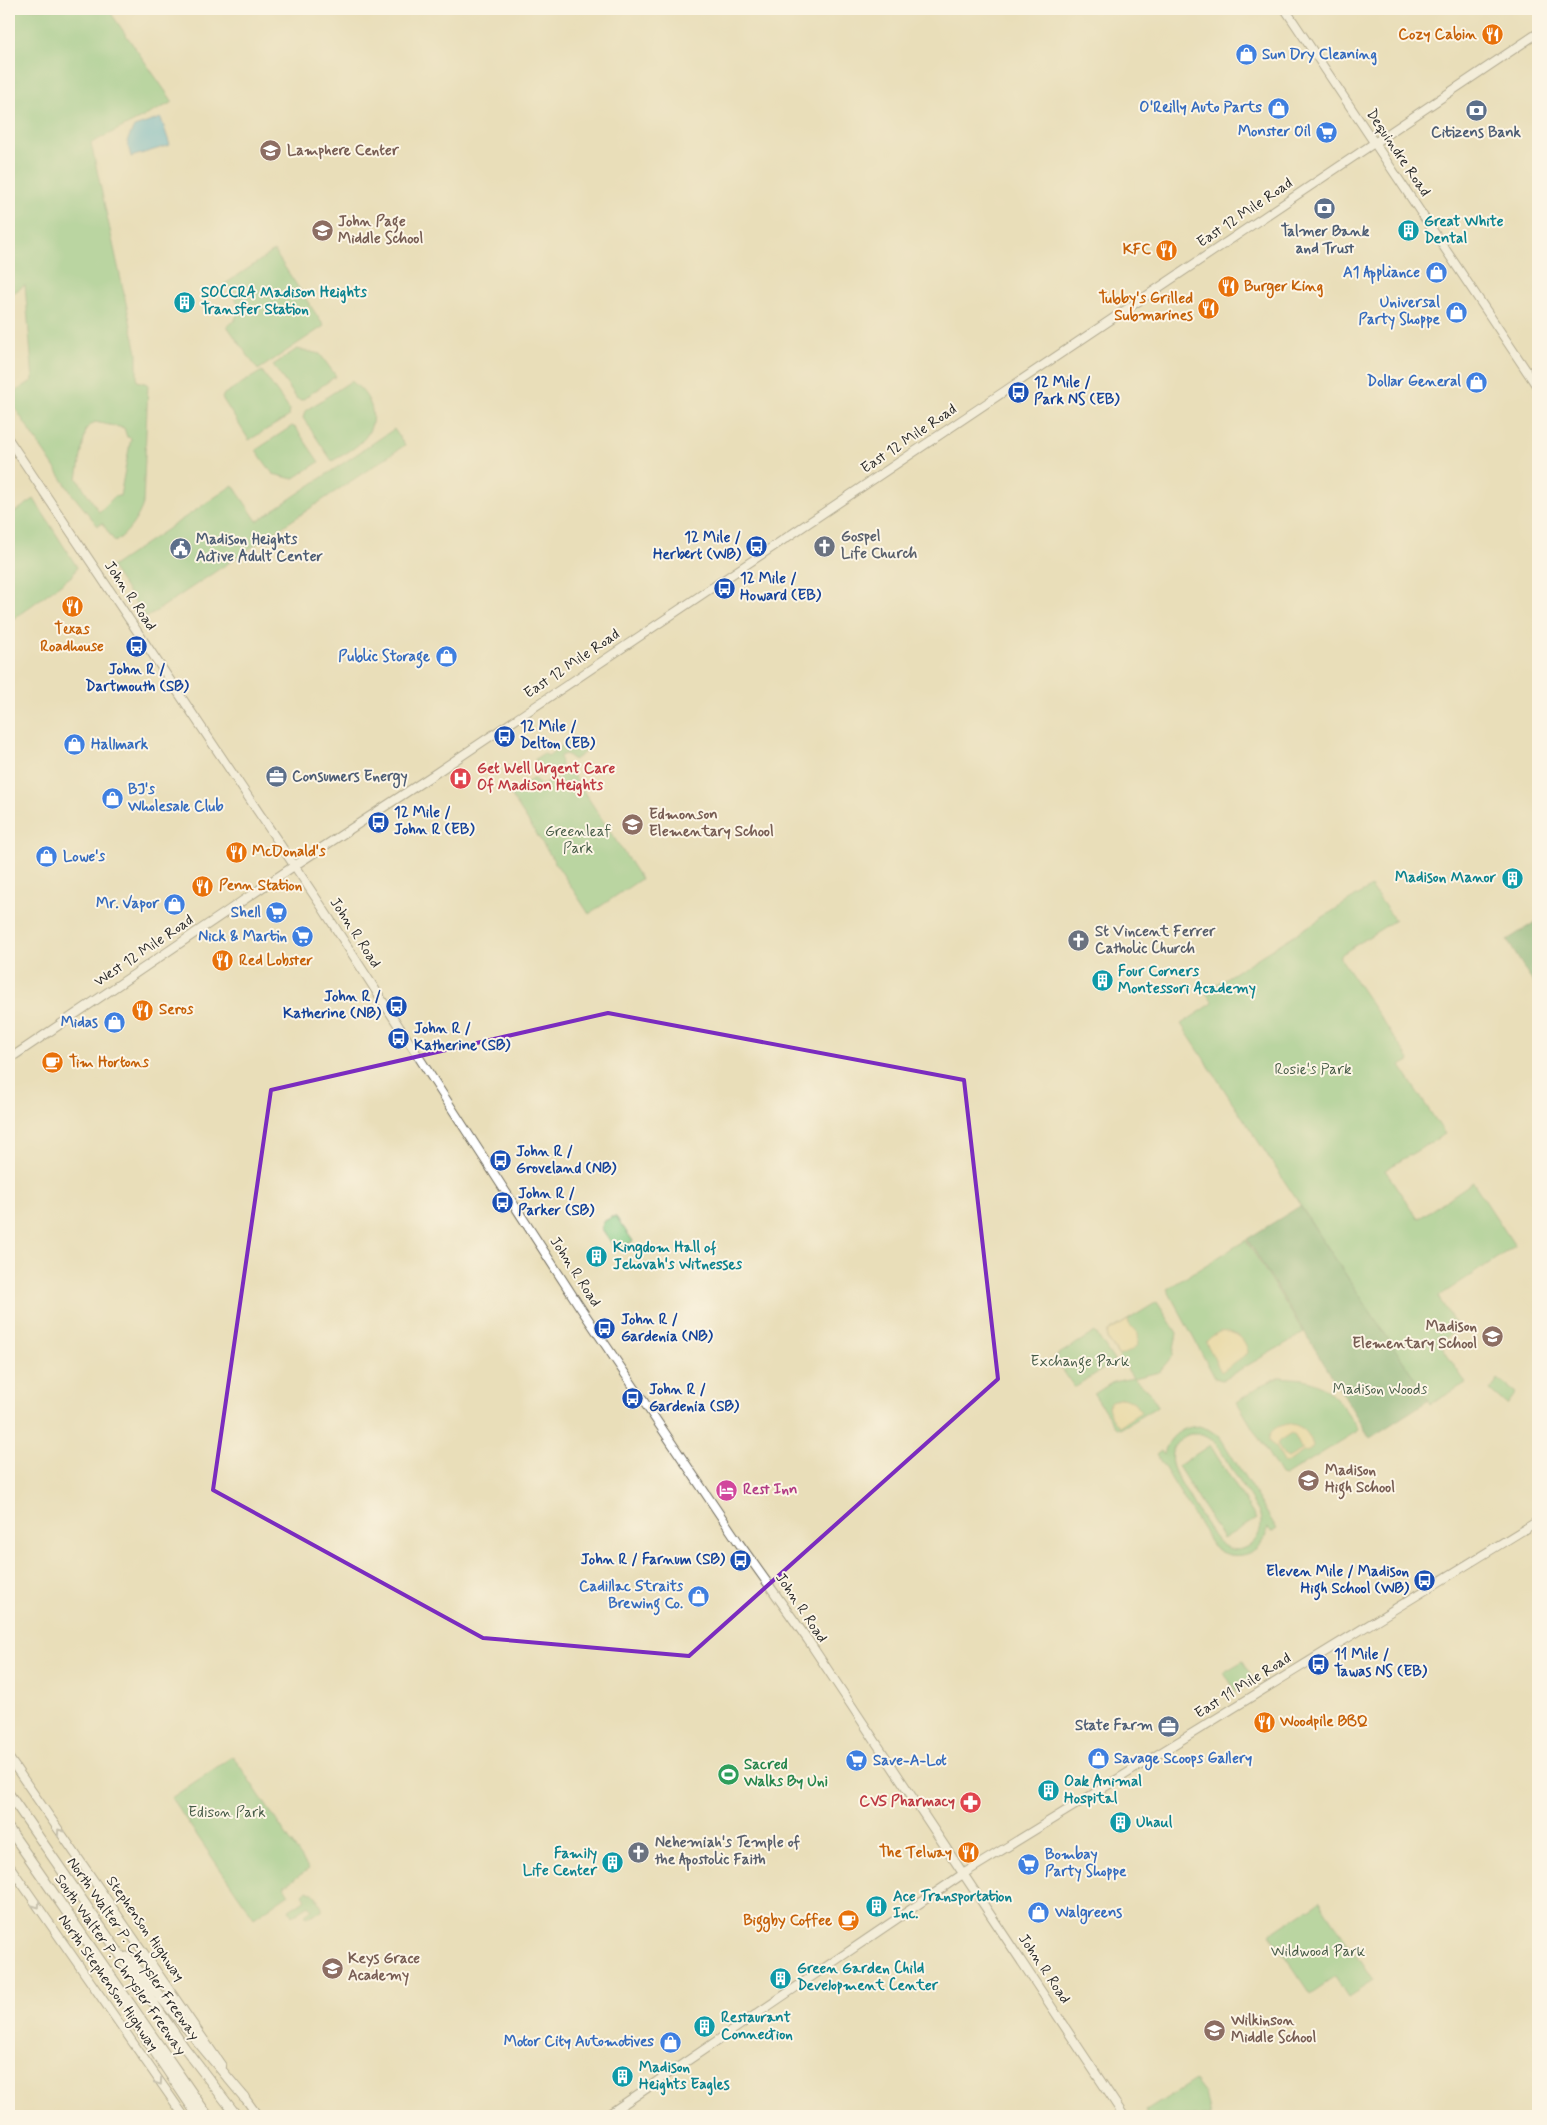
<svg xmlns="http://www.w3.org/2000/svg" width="1547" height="2125" viewBox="0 0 1547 2125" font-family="Mynerve,sans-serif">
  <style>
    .green { fill: #82c984; stroke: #567a58; fill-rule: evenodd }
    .forest { fill: #69ad72; stroke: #4a6c4e }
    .sand { fill: #eeda9e; stroke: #8c8264; fill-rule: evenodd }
    .water { fill: #5bb8d9; stroke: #437282 }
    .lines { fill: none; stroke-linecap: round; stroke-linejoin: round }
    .major-casing { stroke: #6e6a5d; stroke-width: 10 }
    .highway-casing { stroke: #6e6a5d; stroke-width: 11 }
    .major { stroke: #fff; stroke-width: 8 }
    .highway { stroke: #fff; stroke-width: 9 }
    .oneway { stroke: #a0a0a0 }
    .marked { fill: none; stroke: #7b2cbf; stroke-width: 4; stroke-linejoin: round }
    .labels { text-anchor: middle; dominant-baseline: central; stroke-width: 4; stroke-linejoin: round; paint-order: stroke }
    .food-label { font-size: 15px; font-weight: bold; fill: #c56008; stroke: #fcf5e5; text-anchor: start }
    .shop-label { font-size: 15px; font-weight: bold; fill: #366cbe; stroke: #fcf5e5; text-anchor: end }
    .service-label { font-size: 15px; font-weight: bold; fill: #4e5e75; stroke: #fcf5e5 }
    .education-label { font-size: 15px; font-weight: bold; fill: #785e54; stroke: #fcf5e5; text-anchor: start }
    .street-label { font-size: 15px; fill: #2b2b2b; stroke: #fcf5e5 }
    .culture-label { font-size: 15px; font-weight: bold; fill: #0d838f; stroke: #fcf5e5; text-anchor: start }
    .transit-label { font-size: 15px; font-weight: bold; fill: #164399; stroke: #fcf5e5; text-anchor: start }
    .worship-label { font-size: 15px; font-weight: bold; fill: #5b616d; stroke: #fcf5e5; text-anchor: start }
    .health-label { font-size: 15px; font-weight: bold; fill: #be3a42; stroke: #fcf5e5; text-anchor: start }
    .park-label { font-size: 15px; fill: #455a46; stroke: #fcf5e5 }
    .hotel-label { font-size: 15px; font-weight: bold; fill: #b23c85; stroke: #fcf5e5; text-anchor: start }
    .leisure-label { font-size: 15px; font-weight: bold; fill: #27864d; stroke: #fcf5e5; text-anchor: start }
  </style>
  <rect width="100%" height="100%" fill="#fcf5e5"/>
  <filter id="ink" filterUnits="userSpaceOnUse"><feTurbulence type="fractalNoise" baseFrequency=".02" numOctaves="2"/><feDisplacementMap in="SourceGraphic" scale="10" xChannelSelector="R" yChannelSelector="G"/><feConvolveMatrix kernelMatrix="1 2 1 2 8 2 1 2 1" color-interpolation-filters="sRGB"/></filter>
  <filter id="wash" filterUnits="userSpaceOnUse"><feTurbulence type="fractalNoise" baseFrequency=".0096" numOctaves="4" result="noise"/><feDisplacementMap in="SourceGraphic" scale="20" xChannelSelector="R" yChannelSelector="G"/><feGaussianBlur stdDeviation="1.12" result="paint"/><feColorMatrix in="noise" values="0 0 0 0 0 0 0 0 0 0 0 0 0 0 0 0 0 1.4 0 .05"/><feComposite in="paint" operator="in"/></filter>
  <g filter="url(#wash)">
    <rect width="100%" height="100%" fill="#e9deb9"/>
    <g class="green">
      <path d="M 9,9 L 108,9 L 173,102 L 91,143 L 137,353 L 137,381 L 148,384 L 143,504 C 138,519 128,533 115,542 L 102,523 L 98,526 L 72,494 L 9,399 L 9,396 L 33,380 L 25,285 L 9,296 ZM 95,422 L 124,428 L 127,437 L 131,438 L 120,496 L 115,496 L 99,512 L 77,478 L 86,429 Z"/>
      <polygon points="274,251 324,326 258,370 227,326 235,320 240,306 225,284"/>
      <polygon points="297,349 320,354 336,376 302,400 297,399 273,365"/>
      <polygon points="262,371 289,409 288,417 249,440 222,398 224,394"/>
      <path d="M 351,381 C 369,393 380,415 367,435 C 359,447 343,455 332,461 L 303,418 L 305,411 Z"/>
      <polygon points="292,426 296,428 319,462 293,479 273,474 256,450"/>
      <polygon points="394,429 405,445 146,618 111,567 233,485 257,521"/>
      <polygon points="34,499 77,567 73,575 9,622 9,516"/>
      <polygon points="575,736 584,749 584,753 574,760 566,754 560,756 561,766 549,774 544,773 535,759 544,753 548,756"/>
      <polygon points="568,767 641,879 589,914 510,794 534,778 540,786"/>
      <polygon points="1371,887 1395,920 1339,956 1410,1061 1400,1066 1445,1134 1385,1170 1418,1219 1473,1182 1515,1246 1438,1297 1459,1329 1439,1343 1466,1383 1431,1404 1181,1024 1213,1003 1205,991"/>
      <polygon points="612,1217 616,1217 633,1241 617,1251 602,1229 603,1222"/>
      <polygon points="1246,1240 1304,1333 1222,1380 1215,1378 1167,1289"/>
      <polygon points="1157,1302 1177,1333 1173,1355 1159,1372 1134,1378 1151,1394 1158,1406 1120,1429 1116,1428 1094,1394 1113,1382 1133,1378 1107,1338 1108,1332"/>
      <polygon points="1095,1332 1115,1362 1074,1387 1054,1357"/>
      <path d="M 1280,1377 C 1287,1378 1296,1378 1304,1379 C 1330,1385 1345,1409 1359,1430 L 1285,1476 L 1281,1475 L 1237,1402 L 1260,1386 Z"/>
      <polygon points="1498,1379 1516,1393 1507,1405 1490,1390"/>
      <path d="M 1199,1426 L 1208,1429 L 1220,1437 L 1277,1529 L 1272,1532 L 1268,1528 C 1263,1555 1232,1565 1212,1545 L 1156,1454 L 1161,1450 L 1164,1454 C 1168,1437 1181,1427 1199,1426 ZM 1190,1434 L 1202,1434 L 1215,1442 L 1258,1511 C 1270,1534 1244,1562 1221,1544 C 1209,1534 1184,1488 1175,1472 C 1167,1456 1173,1440 1190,1434 Z"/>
      <polygon points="1210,1445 1256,1519 1223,1539 1178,1466"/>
      <polygon points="1243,1661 1255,1680 1236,1692 1224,1672"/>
      <polygon points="233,1756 309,1869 284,1886 289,1894 254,1918 171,1798"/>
      <polygon points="307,1890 312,1892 317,1897 316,1899 318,1899 322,1907 322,1911 306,1917 305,1914 312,1909 309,1905 292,1916 289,1910 306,1899 303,1894"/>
      <polygon points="1320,1901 1373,1981 1348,1997 1335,1977 1310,1994 1270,1934"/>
      <polygon points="1195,2080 1205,2093 1210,2116 1146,2116 1146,2111"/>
    </g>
    <g class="forest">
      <polygon points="1538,920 1538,991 1507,940"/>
      <polygon points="1300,1206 1429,1400 1370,1438 1247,1239"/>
    </g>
    <g class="sand">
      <path d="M 1128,1320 L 1129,1324 L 1138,1334 C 1140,1350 1131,1350 1119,1356 L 1107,1338 L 1108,1332 Z"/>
      <path d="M 1219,1332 C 1234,1330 1246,1338 1248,1353 L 1221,1372 L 1206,1342 L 1211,1337 Z"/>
      <polygon points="1122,1398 1135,1402 1141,1412 1119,1426 1110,1414 1108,1406 1112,1401"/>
      <path d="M 1291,1424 C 1303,1426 1310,1434 1313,1446 L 1309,1451 L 1303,1452 L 1285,1464 L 1276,1447 L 1269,1442 C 1267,1430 1280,1424 1291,1424 ZM 1291,1433 L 1295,1436 L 1302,1450 L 1288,1458 L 1283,1455 L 1277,1444 L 1279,1441 Z"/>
    </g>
    <polygon class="water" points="161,118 170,145 131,157 127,141 134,127"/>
  </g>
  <g filter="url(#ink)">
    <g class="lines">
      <defs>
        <g id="major">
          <polyline points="1285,9 1538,388"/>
          <polyline points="9,440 320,904 578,1304 739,1543 808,1640 1124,2116"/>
          <polyline points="9,1059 294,866 433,775 1538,33"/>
          <polyline points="9,1758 222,2066"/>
          <polyline points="9,1865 184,2116"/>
          <polyline points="242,2094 258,2116"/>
          <polyline points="606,2116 963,1874 1538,1521"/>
        </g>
        <g id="highway">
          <polyline points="9,1794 184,2047 237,2116"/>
          <polyline points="9,1829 208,2116"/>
          <polyline points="127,1957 244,2097"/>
          <polyline points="127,2005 134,2021 198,2116"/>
        </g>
      </defs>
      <use href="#major" class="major-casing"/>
      <use href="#highway" class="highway-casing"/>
      <use href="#major" class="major"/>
      <use href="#highway" class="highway"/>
    </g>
    <defs><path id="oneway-chevron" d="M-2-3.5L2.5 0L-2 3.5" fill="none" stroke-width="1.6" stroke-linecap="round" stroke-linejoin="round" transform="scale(1.25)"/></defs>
    <g class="oneway">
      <use href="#oneway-chevron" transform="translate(60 1832) rotate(-125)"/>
      <use href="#oneway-chevron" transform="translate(37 1905) rotate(55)"/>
      <use href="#oneway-chevron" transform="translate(159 2082) rotate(56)"/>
    </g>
  </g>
  <path d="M0 0H1547V2125H0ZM 608,1013 L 964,1080 L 998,1379 L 689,1656 L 483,1638 L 213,1490 L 271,1090 Z" fill="#e9deb9" fill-opacity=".55" fill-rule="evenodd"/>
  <path class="marked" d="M 608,1013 L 964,1080 L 998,1379 L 689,1656 L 483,1638 L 213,1490 L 271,1090 Z"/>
  <defs>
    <symbol id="restaurant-disc" viewBox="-11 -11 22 22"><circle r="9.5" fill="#e8710a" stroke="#fcf5e5"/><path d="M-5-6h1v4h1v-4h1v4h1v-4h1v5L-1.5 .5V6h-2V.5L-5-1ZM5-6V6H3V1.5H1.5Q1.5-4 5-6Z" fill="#fff"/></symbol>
    <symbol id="shop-disc" viewBox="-11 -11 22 22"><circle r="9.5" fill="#3f7fe0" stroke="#fcf5e5"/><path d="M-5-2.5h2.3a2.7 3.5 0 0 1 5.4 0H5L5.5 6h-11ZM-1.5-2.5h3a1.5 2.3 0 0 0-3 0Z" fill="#fff"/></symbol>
    <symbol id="bank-disc" viewBox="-11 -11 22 22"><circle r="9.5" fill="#5c6f8a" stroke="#fcf5e5"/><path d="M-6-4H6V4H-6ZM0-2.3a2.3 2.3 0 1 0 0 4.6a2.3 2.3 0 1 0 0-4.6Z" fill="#fff"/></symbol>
    <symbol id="supermarket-disc" viewBox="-11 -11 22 22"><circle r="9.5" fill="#3f7fe0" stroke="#fcf5e5"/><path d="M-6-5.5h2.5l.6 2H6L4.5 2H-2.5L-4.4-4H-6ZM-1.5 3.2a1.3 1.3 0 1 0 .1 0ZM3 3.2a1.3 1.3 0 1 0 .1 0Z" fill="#fff"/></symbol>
    <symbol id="school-disc" viewBox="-11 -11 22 22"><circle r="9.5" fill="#8d6e63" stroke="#fcf5e5"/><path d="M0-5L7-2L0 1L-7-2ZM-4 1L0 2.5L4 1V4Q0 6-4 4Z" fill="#fff"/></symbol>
    <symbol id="building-disc" viewBox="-11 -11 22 22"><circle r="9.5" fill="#0f9aa8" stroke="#fcf5e5"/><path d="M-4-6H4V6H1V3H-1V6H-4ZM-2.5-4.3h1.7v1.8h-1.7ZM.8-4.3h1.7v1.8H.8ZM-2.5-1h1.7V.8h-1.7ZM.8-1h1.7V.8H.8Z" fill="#fff"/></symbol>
    <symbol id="bus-disc" viewBox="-11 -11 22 22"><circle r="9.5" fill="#1a4fb4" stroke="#fcf5e5"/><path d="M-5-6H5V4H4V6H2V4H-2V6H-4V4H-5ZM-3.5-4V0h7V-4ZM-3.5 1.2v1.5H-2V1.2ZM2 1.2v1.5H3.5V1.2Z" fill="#fff"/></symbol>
    <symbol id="church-disc" viewBox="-11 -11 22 22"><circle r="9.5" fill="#6b7280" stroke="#fcf5e5"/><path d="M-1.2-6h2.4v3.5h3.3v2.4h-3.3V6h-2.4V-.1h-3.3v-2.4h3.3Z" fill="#fff"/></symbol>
    <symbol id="civic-disc" viewBox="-11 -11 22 22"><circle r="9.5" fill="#5c6f8a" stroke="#fcf5e5"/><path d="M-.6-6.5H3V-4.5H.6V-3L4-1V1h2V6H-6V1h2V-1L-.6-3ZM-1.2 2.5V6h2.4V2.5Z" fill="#fff"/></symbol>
    <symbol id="office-disc" viewBox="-11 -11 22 22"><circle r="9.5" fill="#5c6f8a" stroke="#fcf5e5"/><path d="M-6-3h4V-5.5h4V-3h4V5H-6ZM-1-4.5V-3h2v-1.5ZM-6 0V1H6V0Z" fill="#fff"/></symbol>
    <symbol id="hospital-disc" viewBox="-11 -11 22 22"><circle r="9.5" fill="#e0444e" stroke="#fcf5e5"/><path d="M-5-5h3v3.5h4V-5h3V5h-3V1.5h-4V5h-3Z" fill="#fff"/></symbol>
    <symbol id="cafe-disc" viewBox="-11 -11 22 22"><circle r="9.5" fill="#e8710a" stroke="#fcf5e5"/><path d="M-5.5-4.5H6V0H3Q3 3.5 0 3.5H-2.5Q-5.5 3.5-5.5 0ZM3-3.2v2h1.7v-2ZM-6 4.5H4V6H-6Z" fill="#fff"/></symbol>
    <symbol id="hotel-disc" viewBox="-11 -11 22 22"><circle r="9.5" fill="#d1479c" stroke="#fcf5e5"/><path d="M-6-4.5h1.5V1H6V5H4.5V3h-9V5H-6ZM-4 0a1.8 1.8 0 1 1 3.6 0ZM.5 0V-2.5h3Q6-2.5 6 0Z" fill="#fff"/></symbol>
    <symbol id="stadium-disc" viewBox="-11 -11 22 22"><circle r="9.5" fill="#2e9e5b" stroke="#fcf5e5"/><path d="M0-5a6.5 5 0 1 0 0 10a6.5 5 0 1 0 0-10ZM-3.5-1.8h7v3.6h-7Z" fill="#fff"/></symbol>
    <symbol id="pharmacy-disc" viewBox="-11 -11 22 22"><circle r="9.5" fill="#e0444e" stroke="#fcf5e5"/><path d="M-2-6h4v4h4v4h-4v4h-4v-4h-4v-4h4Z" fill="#fff"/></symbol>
  </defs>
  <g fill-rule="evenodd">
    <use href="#restaurant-disc" x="1480" y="22" width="25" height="25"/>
    <use href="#shop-disc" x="1234" y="42" width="25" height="25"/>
    <use href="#shop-disc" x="1266" y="96" width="25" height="25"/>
    <use href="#bank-disc" x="1464" y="98" width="25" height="25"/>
    <use href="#supermarket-disc" x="1314" y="120" width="25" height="25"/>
    <use href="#school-disc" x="258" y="138" width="25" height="25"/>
    <use href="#bank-disc" x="1312" y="196" width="25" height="25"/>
    <use href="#school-disc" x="310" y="218" width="25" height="25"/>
    <use href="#building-disc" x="1396" y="218" width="25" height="25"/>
    <use href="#restaurant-disc" x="1154" y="238" width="25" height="25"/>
    <use href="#shop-disc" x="1424" y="260" width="25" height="25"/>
    <use href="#restaurant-disc" x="1216" y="274" width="25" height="25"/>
    <use href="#building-disc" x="172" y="290" width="25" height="25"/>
    <use href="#restaurant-disc" x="1196" y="296" width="25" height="25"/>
    <use href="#shop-disc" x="1444" y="300" width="25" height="25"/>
    <use href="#shop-disc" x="1464" y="370" width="25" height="25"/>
    <use href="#bus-disc" x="1006" y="380" width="25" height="25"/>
    <use href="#church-disc" x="812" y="534" width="25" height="25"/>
    <use href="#bus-disc" x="744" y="534" width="25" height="25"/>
    <use href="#civic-disc" x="168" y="536" width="25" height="25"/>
    <use href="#bus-disc" x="712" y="576" width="25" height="25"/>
    <use href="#restaurant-disc" x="60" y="594" width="25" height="25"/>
    <use href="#bus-disc" x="124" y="634" width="25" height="25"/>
    <use href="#shop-disc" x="434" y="644" width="25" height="25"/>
    <use href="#bus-disc" x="492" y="724" width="25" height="25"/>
    <use href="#shop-disc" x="62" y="732" width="25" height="25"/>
    <use href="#office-disc" x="264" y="764" width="25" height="25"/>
    <use href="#hospital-disc" x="448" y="766" width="25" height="25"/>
    <use href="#shop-disc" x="100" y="786" width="25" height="25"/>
    <use href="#bus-disc" x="366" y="810" width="25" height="25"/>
    <use href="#school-disc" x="620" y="812" width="25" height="25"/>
    <use href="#restaurant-disc" x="224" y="840" width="25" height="25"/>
    <use href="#shop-disc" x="34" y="844" width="25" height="25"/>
    <use href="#building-disc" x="1500" y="866" width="25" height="25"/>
    <use href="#restaurant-disc" x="190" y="874" width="25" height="25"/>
    <use href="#shop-disc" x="162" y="892" width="25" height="25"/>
    <use href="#supermarket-disc" x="264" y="900" width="25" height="25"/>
    <use href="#supermarket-disc" x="290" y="924" width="25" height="25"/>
    <use href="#church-disc" x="1066" y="928" width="25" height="25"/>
    <use href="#restaurant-disc" x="210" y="948" width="25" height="25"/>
    <use href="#building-disc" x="1090" y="968" width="25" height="25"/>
    <use href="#bus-disc" x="384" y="994" width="25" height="25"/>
    <use href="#restaurant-disc" x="130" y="998" width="25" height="25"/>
    <use href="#shop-disc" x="102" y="1010" width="25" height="25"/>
    <use href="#bus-disc" x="386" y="1026" width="25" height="25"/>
    <use href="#cafe-disc" x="40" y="1050" width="25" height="25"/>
    <use href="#bus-disc" x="488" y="1148" width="25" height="25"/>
    <use href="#bus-disc" x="490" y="1190" width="25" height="25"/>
    <use href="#building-disc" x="584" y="1244" width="25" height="25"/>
    <use href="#bus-disc" x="592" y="1316" width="25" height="25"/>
    <use href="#school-disc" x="1480" y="1324" width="25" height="25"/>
    <use href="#bus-disc" x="620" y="1386" width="25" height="25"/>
    <use href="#school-disc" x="1296" y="1468" width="25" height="25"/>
    <use href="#hotel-disc" x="714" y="1478" width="25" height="25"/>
    <use href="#bus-disc" x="728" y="1548" width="25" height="25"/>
    <use href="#bus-disc" x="1412" y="1568" width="25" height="25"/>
    <use href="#shop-disc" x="686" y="1584" width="25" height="25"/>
    <use href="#bus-disc" x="1306" y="1652" width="25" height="25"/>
    <use href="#restaurant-disc" x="1252" y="1710" width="25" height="25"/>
    <use href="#office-disc" x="1156" y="1714" width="25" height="25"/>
    <use href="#shop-disc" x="1086" y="1746" width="25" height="25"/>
    <use href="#supermarket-disc" x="844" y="1748" width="25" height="25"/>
    <use href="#stadium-disc" x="716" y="1762" width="25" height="25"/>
    <use href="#building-disc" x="1036" y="1778" width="25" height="25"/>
    <use href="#pharmacy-disc" x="958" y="1790" width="25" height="25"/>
    <use href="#building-disc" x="1108" y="1810" width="25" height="25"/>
    <use href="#church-disc" x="626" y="1840" width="25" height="25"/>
    <use href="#restaurant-disc" x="956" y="1840" width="25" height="25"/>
    <use href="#building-disc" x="600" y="1850" width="25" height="25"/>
    <use href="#supermarket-disc" x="1016" y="1852" width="25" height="25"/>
    <use href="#building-disc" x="864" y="1894" width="25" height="25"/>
    <use href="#shop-disc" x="1026" y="1900" width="25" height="25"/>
    <use href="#cafe-disc" x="836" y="1908" width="25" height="25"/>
    <use href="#school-disc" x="320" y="1956" width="25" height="25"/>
    <use href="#building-disc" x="768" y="1966" width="25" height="25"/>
    <use href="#building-disc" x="692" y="2014" width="25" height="25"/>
    <use href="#school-disc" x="1202" y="2018" width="25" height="25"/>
    <use href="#shop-disc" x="658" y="2030" width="25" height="25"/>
    <use href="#building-disc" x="610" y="2064" width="25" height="25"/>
  </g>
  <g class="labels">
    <g class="food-label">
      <text x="1477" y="35" text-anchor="end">Cozy Cabin</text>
      <text x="1151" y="250" text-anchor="end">KFC</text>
      <text x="1244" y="287">Burger King</text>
      <text x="1193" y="299" text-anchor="end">Tubby's Grilled<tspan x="1193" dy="17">Submarines</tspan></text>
      <text x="72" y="630" text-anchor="middle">Texas<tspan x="72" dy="17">Roadhouse</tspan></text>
      <text x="252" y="852">McDonald's</text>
      <text x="219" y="886">Penn Station</text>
      <text x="239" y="961">Red Lobster</text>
      <text x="159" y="1010">Seros</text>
      <text x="69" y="1063">Tim Hortons</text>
      <text x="1280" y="1722">Woodpile BBQ</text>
      <text x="952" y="1853" text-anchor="end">The Telway</text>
      <text x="832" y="1921" text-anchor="end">Biggby Coffee</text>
    </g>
    <g class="shop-label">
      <text x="1262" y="55" text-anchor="start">Sun Dry Cleaning</text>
      <text x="1262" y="108">O'Reilly Auto Parts</text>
      <text x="1311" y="132">Monster Oil</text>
      <text x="1420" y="273">A1 Appliance</text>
      <text x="1440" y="303">Universal<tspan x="1440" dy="17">Party Shoppe</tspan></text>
      <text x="1461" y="382">Dollar General</text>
      <text x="430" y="657">Public Storage</text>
      <text x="91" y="745" text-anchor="start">Hallmark</text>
      <text x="128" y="790" text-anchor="start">BJ's<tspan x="128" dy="17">Wholesale Club</tspan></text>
      <text x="63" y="857" text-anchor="start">Lowe's</text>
      <text x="159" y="904">Mr. Vapor</text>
      <text x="261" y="913">Shell</text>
      <text x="287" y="937">Nick &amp; Martin</text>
      <text x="98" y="1023">Midas</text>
      <text x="683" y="1587">Cadillac Straits<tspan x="683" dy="17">Brewing Co.</tspan></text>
      <text x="1114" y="1759" text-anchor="start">Savage Scoops Gallery</text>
      <text x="873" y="1761" text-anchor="start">Save-A-Lot</text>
      <text x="1045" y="1855" text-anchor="start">Bombay<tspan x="1045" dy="17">Party Shoppe</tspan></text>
      <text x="1055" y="1913" text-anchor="start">Walgreens</text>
      <text x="654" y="2042">Motor City Automotives</text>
    </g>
    <g class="service-label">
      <text x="1476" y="133">Citizens Bank</text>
      <text x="1325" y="232">Talmer Bank<tspan x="1325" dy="17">and Trust</tspan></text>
      <text x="196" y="540" text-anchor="start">Madison Heights<tspan x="196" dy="17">Active Adult Center</tspan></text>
      <text x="292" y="777" text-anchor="start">Consumers Energy</text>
      <text x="1153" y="1726" text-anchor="end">State Farm</text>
    </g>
    <g class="education-label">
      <text x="287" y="151">Lamphere Center</text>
      <text x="338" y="222">John Page<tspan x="338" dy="17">Middle School</tspan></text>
      <text x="649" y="815">Edmonson<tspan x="649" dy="17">Elementary School</tspan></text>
      <text x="1477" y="1327" text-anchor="end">Madison<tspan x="1477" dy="17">Elementary School</tspan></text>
      <text x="1325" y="1471">Madison<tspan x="1325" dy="17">High School</tspan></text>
      <text x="348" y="1959">Keys Grace<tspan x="348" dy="17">Academy</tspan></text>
      <text x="1231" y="2021">Wilkinson<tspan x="1231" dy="17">Middle School</tspan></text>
    </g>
    <g class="street-label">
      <text transform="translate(1398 153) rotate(56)">Dequindre Road</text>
      <text transform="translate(1245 213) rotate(-34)">East 12 Mile Road</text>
      <text transform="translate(909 439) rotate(-34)">East 12 Mile Road</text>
      <text transform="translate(130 596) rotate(56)">John R Road</text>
      <text transform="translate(572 664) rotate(-34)">East 12 Mile Road</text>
      <text transform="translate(355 933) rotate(57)">John R Road</text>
      <text transform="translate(144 951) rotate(-34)">West 12 Mile Road</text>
      <text transform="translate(575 1272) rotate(57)">John R Road</text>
      <text transform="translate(801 1608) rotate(56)">John R Road</text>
      <text transform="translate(1243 1686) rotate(-32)">East 11 Mile Road</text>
      <text transform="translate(145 1929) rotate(55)">Stephenson Highway</text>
      <text transform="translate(133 1949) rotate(55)">North Walter P. Chrysler Freeway</text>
      <text transform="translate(120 1965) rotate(55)">South Walter P. Chrysler Freeway</text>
      <text transform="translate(1044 1969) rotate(56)">John R Road</text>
      <text transform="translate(108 1983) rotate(55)">North Stephenson Highway</text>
    </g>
    <g class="culture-label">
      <text x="1424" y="222">Great White<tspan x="1424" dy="17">Dental</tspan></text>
      <text x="201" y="293">SOCCRA Madison Heights<tspan x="201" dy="17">Transfer Station</tspan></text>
      <text x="1496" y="878" text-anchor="end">Madison Manor</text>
      <text x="1118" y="972">Four Corners<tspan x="1118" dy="17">Montessori Academy</tspan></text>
      <text x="613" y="1248">Kingdom Hall of<tspan x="613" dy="17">Jehovah's Witnesses</tspan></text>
      <text x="1064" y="1782">Oak Animal<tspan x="1064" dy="17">Hospital</tspan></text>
      <text x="1136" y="1823">Uhaul</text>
      <text x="597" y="1854" text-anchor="end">Family<tspan x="597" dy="17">Life Center</tspan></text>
      <text x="893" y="1897">Ace Transportation<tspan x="893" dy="17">Inc.</tspan></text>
      <text x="797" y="1969">Green Garden Child<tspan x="797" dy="17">Development Center</tspan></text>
      <text x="721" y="2018">Restaurant<tspan x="721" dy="17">Connection</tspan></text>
      <text x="639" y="2068">Madison<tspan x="639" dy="17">Heights Eagles</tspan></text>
    </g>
    <g class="transit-label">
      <text x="1034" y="383">12 Mile /<tspan x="1034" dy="17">Park NS (EB)</tspan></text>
      <text x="741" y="538" text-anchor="end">12 Mile /<tspan x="741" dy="17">Herbert (WB)</tspan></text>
      <text x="740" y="579">12 Mile /<tspan x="740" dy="17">Howard (EB)</tspan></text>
      <text x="137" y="670" text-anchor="middle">John R /<tspan x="137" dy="17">Dartmouth (SB)</tspan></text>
      <text x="520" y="727">12 Mile /<tspan x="520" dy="17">Delton (EB)</tspan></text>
      <text x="394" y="813">12 Mile /<tspan x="394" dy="17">John R (EB)</tspan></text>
      <text x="381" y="997" text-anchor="end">John R /<tspan x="381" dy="17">Katherine (NB)</tspan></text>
      <text x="414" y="1029">John R /<tspan x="414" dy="17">Katherine (SB)</tspan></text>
      <text x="516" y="1152">John R /<tspan x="516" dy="17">Groveland (NB)</tspan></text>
      <text x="518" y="1194">John R /<tspan x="518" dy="17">Parker (SB)</tspan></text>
      <text x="621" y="1320">John R /<tspan x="621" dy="17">Gardenia (NB)</tspan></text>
      <text x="649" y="1390">John R /<tspan x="649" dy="17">Gardenia (SB)</tspan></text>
      <text x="725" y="1560" text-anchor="end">John R / Farnum (SB)</text>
      <text x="1409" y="1572" text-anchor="end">Eleven Mile / Madison<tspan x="1409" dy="17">High School (WB)</tspan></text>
      <text x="1334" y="1655">11 Mile /<tspan x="1334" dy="17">Tawas NS (EB)</tspan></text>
    </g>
    <g class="worship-label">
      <text x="841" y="537">Gospel<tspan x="841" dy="17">Life Church</tspan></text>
      <text x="1095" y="932">St Vincent Ferrer<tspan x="1095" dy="17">Catholic Church</tspan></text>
      <text x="655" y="1843">Nehemiah's Temple of<tspan x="655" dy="17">the Apostolic Faith</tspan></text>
    </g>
    <g class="health-label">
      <text x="477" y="769">Get Well Urgent Care<tspan x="477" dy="17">Of Madison Heights</tspan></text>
      <text x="955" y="1802" text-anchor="end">CVS Pharmacy</text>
    </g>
    <g class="park-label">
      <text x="578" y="832">Greenleaf<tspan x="578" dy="17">Park</tspan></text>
      <text x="1313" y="1070">Rosie's Park</text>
      <text x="1080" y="1362">Exchange Park</text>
      <text x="1380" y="1390">Madison Woods</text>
      <text x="227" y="1813">Edison Park</text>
      <text x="1318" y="1952">Wildwood Park</text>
    </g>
    <g class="hotel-label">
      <text x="743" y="1490">Rest Inn</text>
    </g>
    <g class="leisure-label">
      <text x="744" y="1765">Sacred<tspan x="744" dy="17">Walks By Uni</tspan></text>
    </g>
  </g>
  <rect width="1547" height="2125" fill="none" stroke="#fcf5e5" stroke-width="30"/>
</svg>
